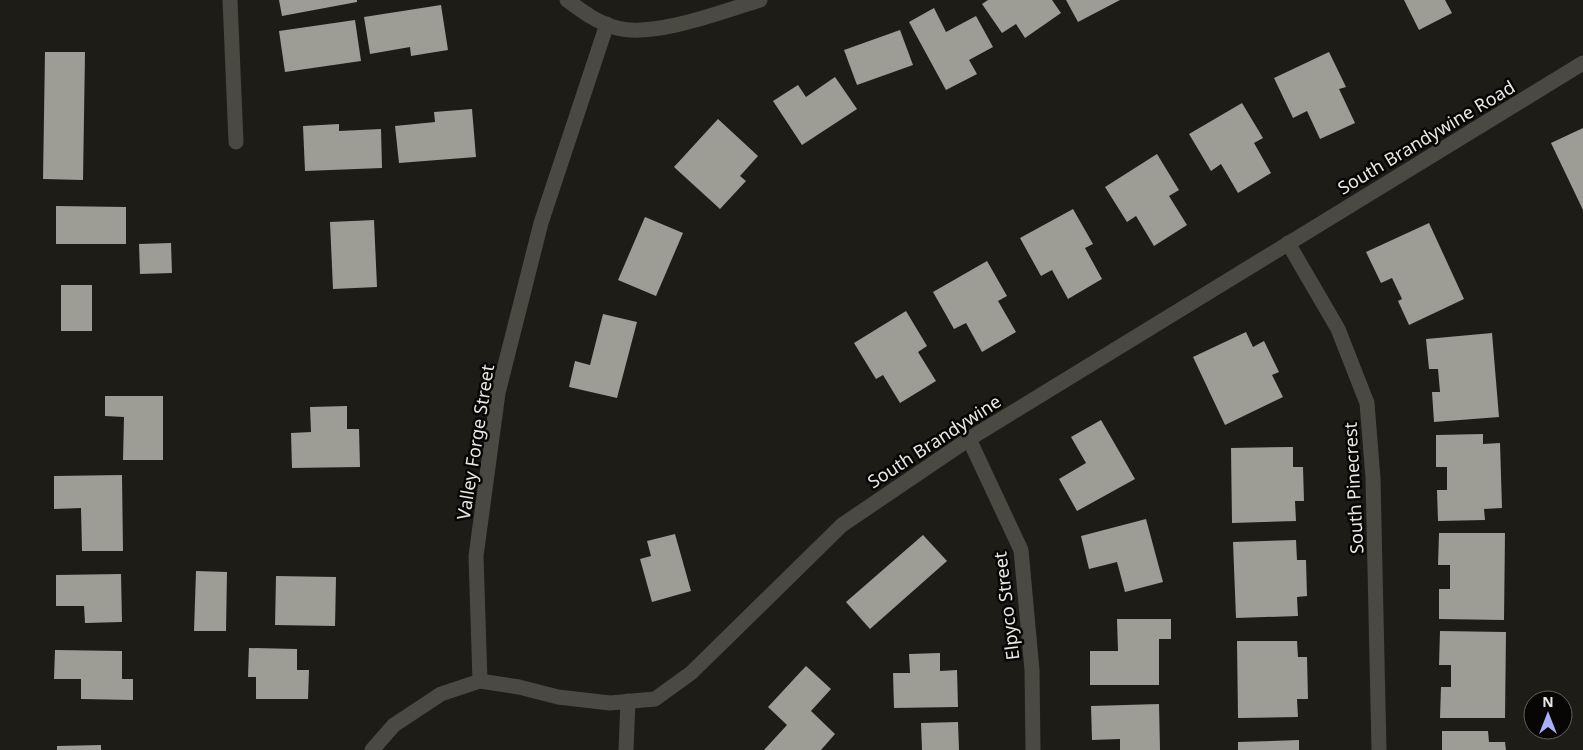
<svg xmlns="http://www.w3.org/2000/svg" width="1583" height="750" viewBox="0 0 1583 750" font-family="'Noto Sans',sans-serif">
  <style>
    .building { fill: #9d9c95 }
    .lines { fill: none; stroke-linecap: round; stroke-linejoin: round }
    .minor { stroke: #4a4942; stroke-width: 15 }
    .labels { text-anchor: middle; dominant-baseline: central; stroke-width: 5; stroke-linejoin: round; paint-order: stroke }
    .street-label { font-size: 18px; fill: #e9e8e4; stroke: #070605 }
  </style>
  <rect width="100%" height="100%" fill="#1d1c16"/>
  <g class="building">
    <polygon points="279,0 357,0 357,2 282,16"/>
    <polygon points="988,0 1052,0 1061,13 1025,38 1016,24 1002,33 982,4"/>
    <polygon points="1066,0 1120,0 1078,22"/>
    <polygon points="1404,0 1445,0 1452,13 1419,30"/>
    <polygon points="441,5 448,50 411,56 410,47 370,54 364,17"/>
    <polygon points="934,8 946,32 976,16 993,47 969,60 977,74 946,90 909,22"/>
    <polygon points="355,20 361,61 285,72 279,31"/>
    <polygon points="900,30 913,65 857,85 844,50"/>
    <polygon points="45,52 85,52 83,180 43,179"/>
    <polygon points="1329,52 1346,87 1339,89 1355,123 1320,139 1307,111 1293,118 1274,78"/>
    <polygon points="835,77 857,109 802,145 773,101 798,85 806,97"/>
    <polygon points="1242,103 1263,138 1254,143 1271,173 1238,193 1221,164 1211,171 1189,134"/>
    <polygon points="472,109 476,157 399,163 395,126 435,122 434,112"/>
    <polygon points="718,119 758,156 740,176 746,181 720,209 674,167"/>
    <polygon points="339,124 339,131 381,129 382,168 305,171 303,126"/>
    <polygon points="1583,128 1583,210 1551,143"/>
    <polygon points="1157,154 1179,190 1169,196 1187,225 1154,246 1136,216 1127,222 1105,187"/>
    <polygon points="56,206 126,207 126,244 56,244"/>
    <polygon points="1073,209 1093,244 1085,248 1102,279 1068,299 1052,270 1041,276 1020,238"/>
    <polygon points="645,217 683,233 656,296 618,280"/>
    <polygon points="374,220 377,287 333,289 330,222"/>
    <polygon points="1429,223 1464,299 1409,325 1398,301 1402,299 1392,278 1381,283 1366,252"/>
    <polygon points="171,243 172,273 140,274 139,244"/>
    <polygon points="987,261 1007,296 998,301 1016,332 982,352 966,323 954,329 933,292"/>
    <rect x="61" y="285" width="31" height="46"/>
    <polygon points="906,311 927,346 918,352 936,381 900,403 883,375 876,379 854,343"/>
    <polygon points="603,314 637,322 617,398 569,387 575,361 590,365"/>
    <polygon points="1246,332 1253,347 1264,341 1279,372 1272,375 1283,397 1225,425 1193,357"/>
    <polygon points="1492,333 1499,417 1434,422 1432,392 1440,392 1438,369 1429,369 1426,339"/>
    <polygon points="105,396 163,396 163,460 123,460 124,417 105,416"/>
    <polygon points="347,406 347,429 359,429 360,467 292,468 291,433 311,432 310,407"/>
    <polygon points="1101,420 1135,479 1077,511 1059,479 1086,463 1071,437"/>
    <polygon points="1483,434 1483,444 1500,443 1502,508 1484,509 1485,520 1438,521 1437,490 1447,490 1447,467 1436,467 1436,435"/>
    <polygon points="1293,447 1293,467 1303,467 1304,501 1295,501 1296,521 1232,523 1231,448"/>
    <polygon points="122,475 123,551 82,551 81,508 54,509 54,476"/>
    <polygon points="1146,519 1163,582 1125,592 1117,562 1089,569 1081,536"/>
    <polygon points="1439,533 1505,533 1504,620 1439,619 1439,589 1450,589 1450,565 1438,565"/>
    <polygon points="675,534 691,591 652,602 640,559 651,556 647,541"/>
    <polygon points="923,535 947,561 870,629 846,602"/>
    <polygon points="1296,540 1297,560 1306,560 1307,596 1297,597 1298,616 1236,618 1233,542"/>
    <polygon points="196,571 227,572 226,631 194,631"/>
    <polygon points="121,574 122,622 85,623 84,606 56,606 56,575"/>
    <polygon points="276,576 336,577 335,626 275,625"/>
    <polygon points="1117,619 1171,619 1171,639 1159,639 1159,685 1090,685 1090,651 1118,651"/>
    <polygon points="1440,631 1506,632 1505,718 1440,718 1441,687 1451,687 1451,665 1439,665"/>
    <polygon points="1237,641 1297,641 1298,657 1307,657 1308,699 1297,699 1298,717 1238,718"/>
    <polygon points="249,648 297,649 297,670 309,670 308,699 256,699 256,677 248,677"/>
    <polygon points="55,650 122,651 122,679 133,679 133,700 81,699 81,679 54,679"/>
    <polygon points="940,653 940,671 957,670 958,707 894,708 893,673 910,673 909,654"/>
    <polygon points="806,666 831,689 811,711 835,734 821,750 764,750 787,725 768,707"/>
    <polygon points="1159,704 1160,750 1120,750 1120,739 1092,740 1091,706"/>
    <polygon points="958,722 959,750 922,750 921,723"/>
    <polygon points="1442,731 1488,731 1489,742 1505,742 1506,750 1442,750"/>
    <polygon points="1299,740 1299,750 1238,750 1238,742"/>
    <polygon points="101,745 101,750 57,750 57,746"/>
  </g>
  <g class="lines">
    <g class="minor">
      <polyline points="230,0 236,142"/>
      <path d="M 567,0 C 583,12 598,23 617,28 C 654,38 724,11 760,0"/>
      <polyline points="1288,243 1338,329 1367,403 1373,478 1379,750"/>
      <polyline points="969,439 1021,550 1032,670 1033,750"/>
      <polyline points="480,681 476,556 498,393 541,223 607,24"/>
      <polyline points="372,750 394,725 441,694 480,681 519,687 558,697 610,703 655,699 691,673 842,525 969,439 1583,63"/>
      <polyline points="626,750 628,701"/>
    </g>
  </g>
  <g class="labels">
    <g class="street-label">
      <text transform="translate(1426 137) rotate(-31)">South Brandywine Road</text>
      <text transform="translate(934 441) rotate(-33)">South Brandywine</text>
      <text transform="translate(475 442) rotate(-81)">Valley Forge Street</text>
      <text transform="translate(1353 488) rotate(-93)">South Pinecrest</text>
      <text transform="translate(1006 606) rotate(-97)">Elpyco Street</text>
    </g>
  </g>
  <g transform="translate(1548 715)"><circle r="24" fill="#070605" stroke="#61605e"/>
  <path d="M0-4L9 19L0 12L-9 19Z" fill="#a8b0fc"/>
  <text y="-8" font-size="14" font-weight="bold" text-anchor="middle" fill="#e9e8e4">N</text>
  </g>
</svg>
